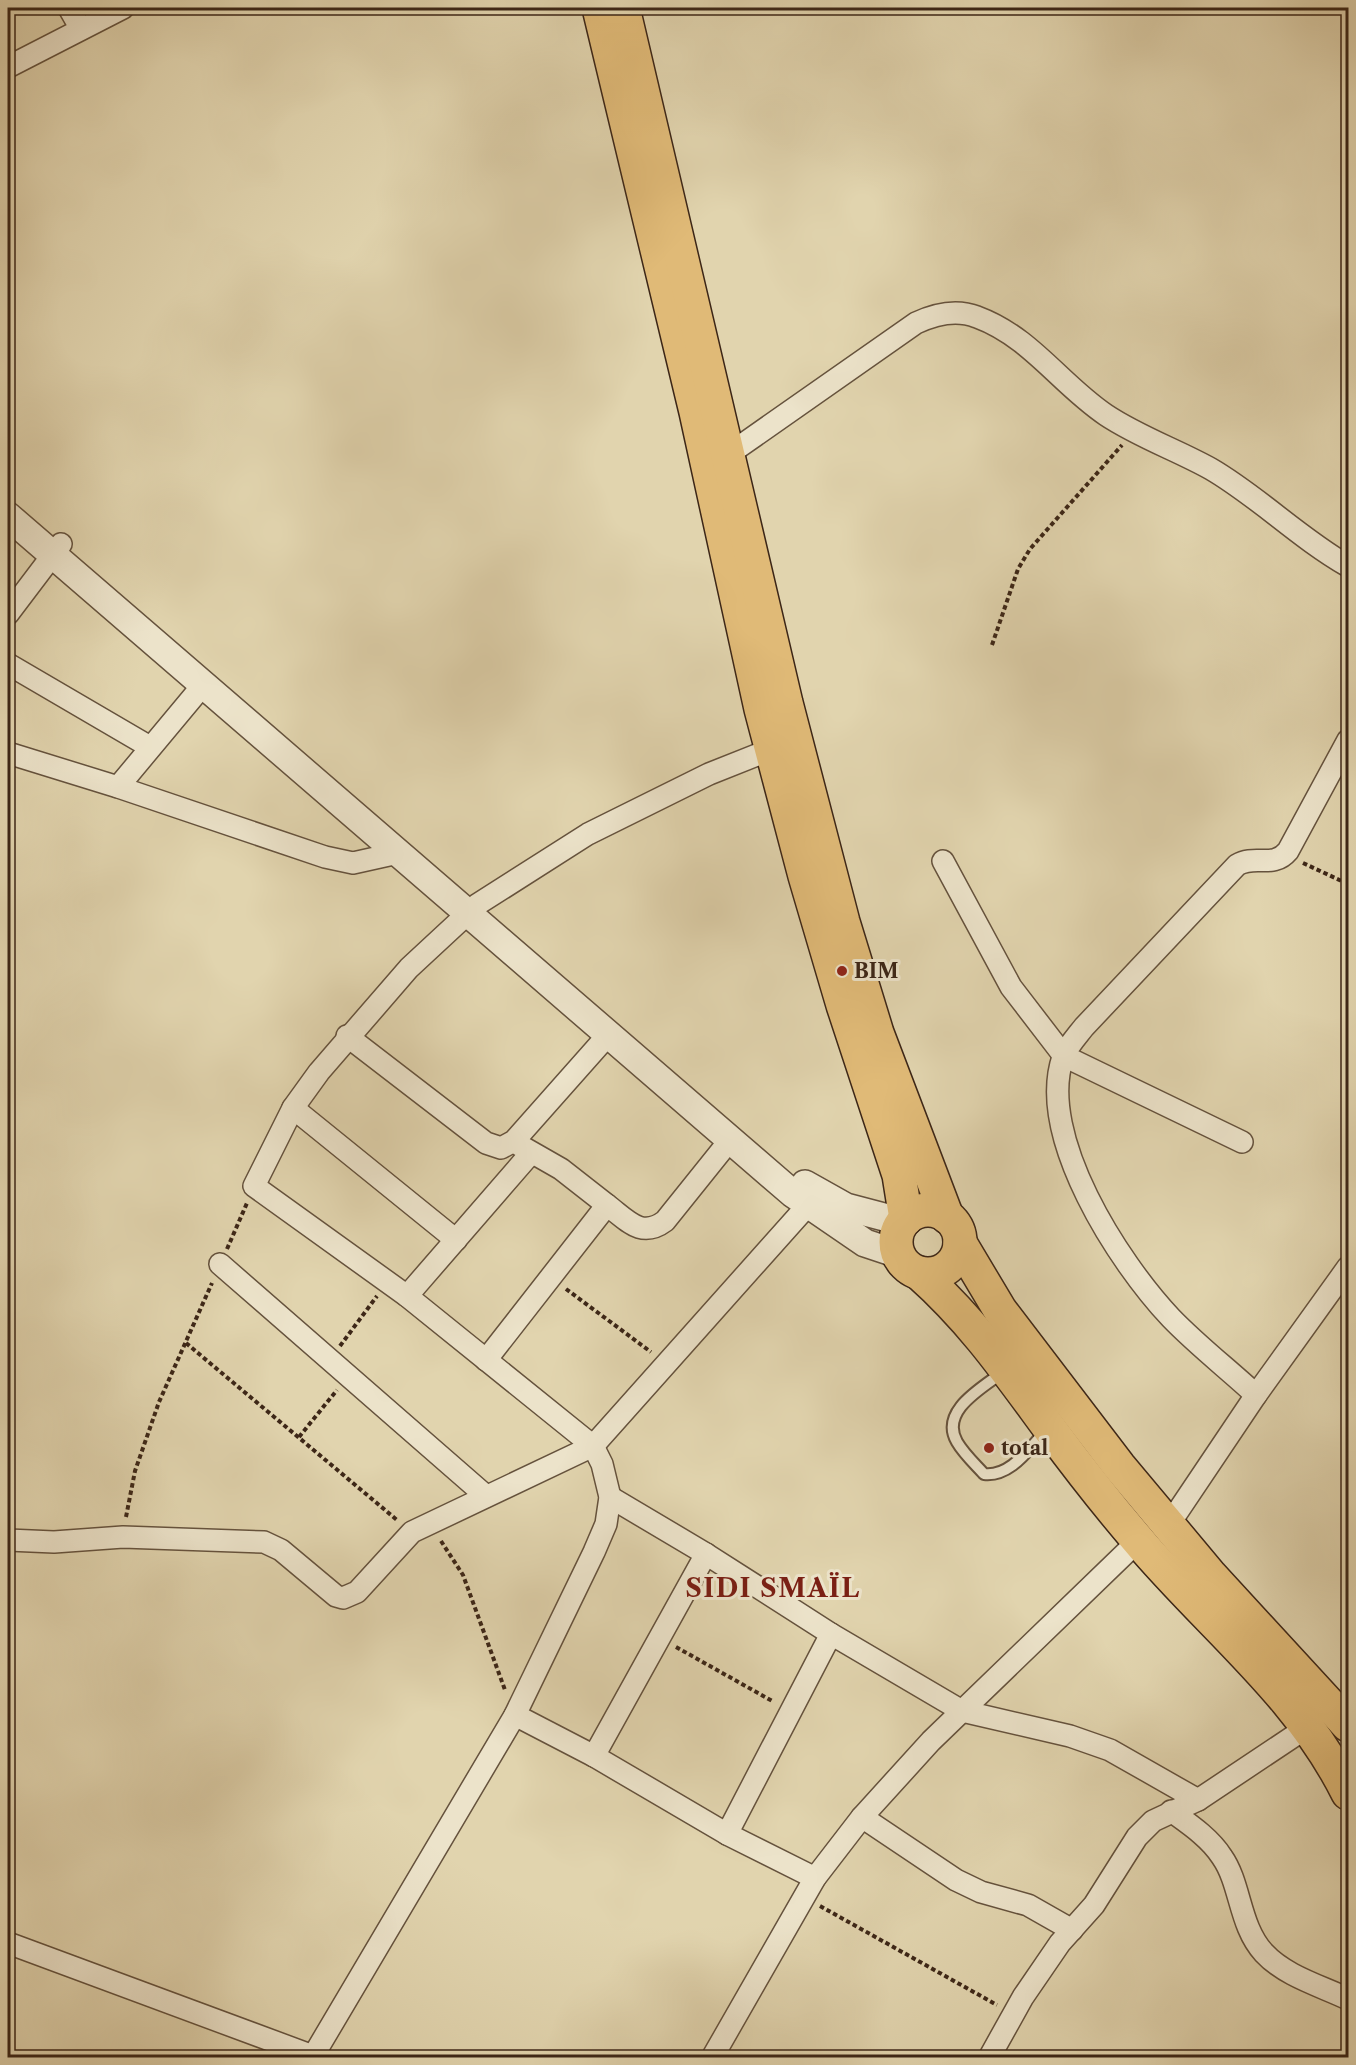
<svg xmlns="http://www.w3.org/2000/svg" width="1356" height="2065" viewBox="0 0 1356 2065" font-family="'Libre Caslon Text',serif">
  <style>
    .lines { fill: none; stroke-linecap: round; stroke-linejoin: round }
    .service-casing { stroke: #65523d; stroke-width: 14 }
    .minor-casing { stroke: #65523d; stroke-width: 24 }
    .tertiary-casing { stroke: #65523d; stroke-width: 30 }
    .primary-casing { stroke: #3c2617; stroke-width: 36 }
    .path { stroke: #3c2617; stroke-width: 4; stroke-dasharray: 4.5 3; stroke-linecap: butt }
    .service { stroke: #ece3ca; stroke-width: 10 }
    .minor { stroke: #ece3ca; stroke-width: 21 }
    .tertiary { stroke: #ece3ca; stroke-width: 27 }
    .primary { stroke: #e0ba77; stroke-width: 33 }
    .poi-dot { fill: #8f2418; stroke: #ece3ca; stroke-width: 2 }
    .labels { text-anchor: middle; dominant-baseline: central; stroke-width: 6; stroke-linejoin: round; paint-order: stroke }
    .poi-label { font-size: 20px; font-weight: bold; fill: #3c2617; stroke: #ece3ca; text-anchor: start }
    .district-label { font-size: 26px; font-weight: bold; letter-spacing: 1.5px; fill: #7a1f14; stroke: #ece3ca }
  </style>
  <rect width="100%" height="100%" fill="#e1d4ae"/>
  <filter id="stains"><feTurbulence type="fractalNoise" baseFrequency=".00333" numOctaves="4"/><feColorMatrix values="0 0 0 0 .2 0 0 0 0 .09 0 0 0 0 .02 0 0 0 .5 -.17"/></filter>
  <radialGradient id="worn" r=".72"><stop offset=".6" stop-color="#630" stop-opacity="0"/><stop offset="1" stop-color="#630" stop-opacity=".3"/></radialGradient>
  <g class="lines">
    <defs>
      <path id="service" d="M 1003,1372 C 982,1388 939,1411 957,1442 C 964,1454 975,1464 984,1474 C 1011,1477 1029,1448 1046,1431"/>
      <g id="minor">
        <polyline points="69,8 81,29"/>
        <polyline points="8,67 123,8"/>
        <path d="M 729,454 L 916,323 C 935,314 957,309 977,317 C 1031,337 1060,384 1106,415 C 1139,437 1177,450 1211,469 C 1259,497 1299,538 1348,566"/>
        <polyline points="8,614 61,544"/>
        <polyline points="8,664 150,747"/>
        <polyline points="8,753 118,787 325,857 353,863 398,853"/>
        <polyline points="118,787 203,685"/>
        <polyline points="943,861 1011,987 1064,1056 1242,1142"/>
        <polyline points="347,1036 486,1143 501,1148 514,1141 608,1035"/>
        <polyline points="293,1108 456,1240"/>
        <polyline points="519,1145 561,1169 607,1205"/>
        <polyline points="220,1264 486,1496"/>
        <polyline points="407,1296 531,1153"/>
        <path d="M 486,1360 L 607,1205 C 627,1220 641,1239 665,1221 L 730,1140"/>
        <path d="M 1256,1395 C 1228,1369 1198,1346 1171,1318 C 1119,1263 1036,1136 1063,1057 C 1067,1047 1077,1036 1084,1027 L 1237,865 C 1255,854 1273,869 1288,851 L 1348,740"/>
        <polyline points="610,1497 706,1554 831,1634 727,1834"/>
        <polyline points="1168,1526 1256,1395 1348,1267"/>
        <polyline points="8,1540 54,1542 123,1537 264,1542 281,1550 336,1596 343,1598 357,1592 412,1532 593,1446 808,1205"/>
        <polyline points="831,1634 962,1711 1070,1736 1110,1750 1198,1800"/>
        <polyline points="515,1715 594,1756 727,1834 815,1878"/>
        <polyline points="594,1756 706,1554"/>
        <path d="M 1171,1811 C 1189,1824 1210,1838 1222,1857 C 1241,1884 1239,1926 1264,1953 C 1285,1976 1321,1986 1348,1999"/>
        <polyline points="862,1817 956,1880 981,1892 1028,1905 1072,1930"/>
        <polyline points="8,1943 313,2056"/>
        <polyline points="312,2058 515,1715 594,1552 606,1524 610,1497 602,1464 593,1446 407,1296 254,1186 293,1108 319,1072 409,968 478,904 588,834 709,774 782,745"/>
        <polyline points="712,2058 815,1878 862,1817 931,1741 1138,1541"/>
        <polyline points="989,2058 1023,1997 1060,1943 1094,1905 1137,1837 1153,1821 1198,1800 1309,1726"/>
      </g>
      <g id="tertiary">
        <polyline points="8,516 792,1193 865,1243 898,1254"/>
        <polyline points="805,1184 846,1207 903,1222"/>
      </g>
      <g id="primary">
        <polyline points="599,8 696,412 761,709 805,876 843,1005 899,1175 906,1219"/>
        <polyline points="623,8 786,703 843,922 877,1033 947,1217"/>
        <circle cx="928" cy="1242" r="32"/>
        <polyline points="960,1243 1000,1310 1119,1466 1211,1576 1348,1725"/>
        <path d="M 919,1273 C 973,1321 1008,1372 1050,1429 C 1078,1467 1107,1504 1137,1539 C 1208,1624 1298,1692 1348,1793"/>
      </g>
    </defs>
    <use href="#service" class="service-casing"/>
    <use href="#minor" class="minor-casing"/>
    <use href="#tertiary" class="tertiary-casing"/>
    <use href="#primary" class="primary-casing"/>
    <g class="path">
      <polyline points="992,645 1018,569 1030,549 1122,445"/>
      <polyline points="1303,863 1348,884"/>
      <polyline points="227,1249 247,1203"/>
      <polyline points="566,1289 651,1352"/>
      <polyline points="186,1343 397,1520"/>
      <polyline points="340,1346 377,1296"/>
      <polyline points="299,1437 337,1390"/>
      <polyline points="126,1517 135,1471 159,1402 212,1283"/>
      <polyline points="441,1541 463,1575 505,1690"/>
      <polyline points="676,1647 774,1702"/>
      <polyline points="820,1906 997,2005"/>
    </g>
    <use href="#service" class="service"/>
    <use href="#minor" class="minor"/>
    <use href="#tertiary" class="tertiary"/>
    <use href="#primary" class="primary"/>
  </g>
  <g class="poi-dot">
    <circle cx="842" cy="971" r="6"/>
    <circle cx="989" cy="1448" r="6"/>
  </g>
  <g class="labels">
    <g class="poi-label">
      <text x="854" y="971">BIM</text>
      <text x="1001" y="1448">total</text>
    </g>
    <g class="district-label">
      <text x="773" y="1588">SIDI SMAÏL</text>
    </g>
  </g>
  <rect width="1356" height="2065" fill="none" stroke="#e1d4ae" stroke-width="30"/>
  <rect x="9" y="9" width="1338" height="2047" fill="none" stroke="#3c2617" stroke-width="3"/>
  <rect x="15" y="15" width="1326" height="2035" fill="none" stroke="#3c2617" stroke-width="1.5"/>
  <rect width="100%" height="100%" filter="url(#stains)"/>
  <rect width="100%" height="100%" fill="url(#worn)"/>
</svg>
